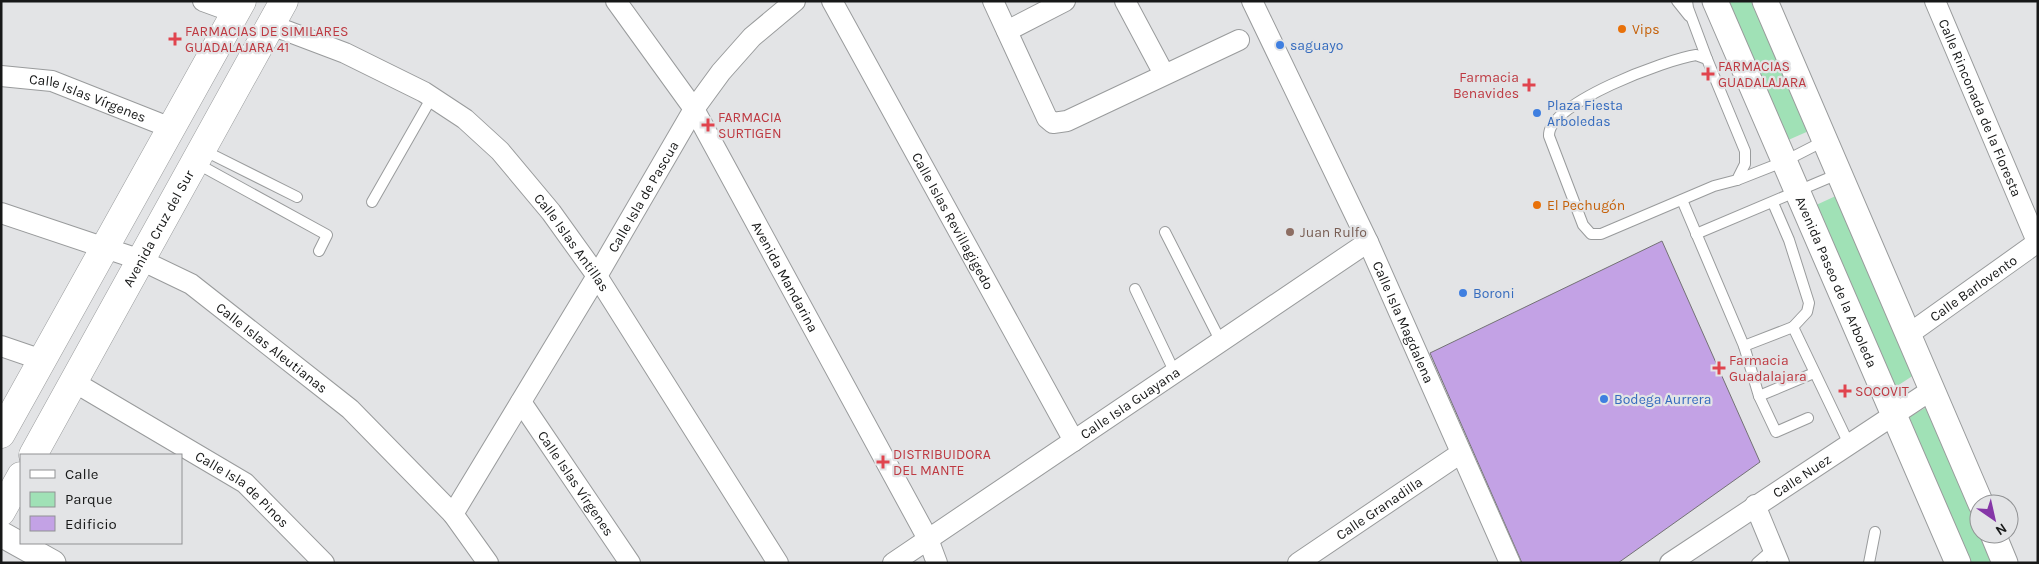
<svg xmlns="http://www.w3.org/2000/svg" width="2039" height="564" viewBox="0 0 2039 564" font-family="Karla,sans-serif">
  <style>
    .green { fill: #a0e1b6 }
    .building { fill: #c3a2e5; stroke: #737274 }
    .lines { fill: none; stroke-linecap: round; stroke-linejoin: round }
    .service-casing { stroke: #999b9c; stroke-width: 12 }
    .minor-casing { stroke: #999b9c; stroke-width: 22 }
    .tertiary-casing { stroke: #999b9c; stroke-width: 27 }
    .secondary-casing { stroke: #999b9c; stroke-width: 29 }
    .service { stroke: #fff; stroke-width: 10 }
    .minor { stroke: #fff; stroke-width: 20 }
    .tertiary { stroke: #fff; stroke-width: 25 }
    .secondary { stroke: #fff; stroke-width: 28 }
    .food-dot { fill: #e8710a; stroke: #e3e4e6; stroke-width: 2 }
    .health-dot { fill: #e0444e; stroke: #e3e4e6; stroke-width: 2 }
    .shop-dot { fill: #3f7fe0; stroke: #e3e4e6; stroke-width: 2 }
    .education-dot { fill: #8d6e63; stroke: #e3e4e6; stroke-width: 2 }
    .labels { text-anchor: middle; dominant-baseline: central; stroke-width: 4.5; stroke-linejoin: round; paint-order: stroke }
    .food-label { font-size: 14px; fill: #c56008; stroke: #e3e4e6; text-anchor: start }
    .health-label { font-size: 14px; fill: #be3a42; stroke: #e3e4e6; text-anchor: start }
    .shop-label { font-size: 14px; fill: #366cbe; stroke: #e3e4e6; text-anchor: start }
    .street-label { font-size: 14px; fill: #171818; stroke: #e3e4e6 }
    .education-label { font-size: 14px; fill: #785e54; stroke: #e3e4e6; text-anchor: start }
  </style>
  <rect width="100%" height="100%" fill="#e3e4e6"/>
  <g class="green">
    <polygon points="1726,1 1756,1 1811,130 1786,141"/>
    <polygon points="1840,194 1917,373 1894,388 1814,206"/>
    <polygon points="1930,405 1979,521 1979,534 1984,534 1996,563 1967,563 1906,419"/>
  </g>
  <polygon class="building" points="1662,241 1760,462 1618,563 1522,563 1430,353"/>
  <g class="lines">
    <defs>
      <g id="service">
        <polyline points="1677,1 1689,16"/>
        <polyline points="1687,1 1688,8 1707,59"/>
        <path d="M 1696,55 L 1707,59 L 1745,151 L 1745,164 L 1737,180 L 1714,186 L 1601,234 L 1591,234 L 1583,225 L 1549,136 C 1547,103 1668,59 1696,55 Z"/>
        <polyline points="203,150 297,197"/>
        <polyline points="196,163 327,235 319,251"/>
        <polyline points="1737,180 1783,162 1824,141"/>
        <polyline points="1682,200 1744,346 1759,396 1776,432 1808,418"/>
        <polyline points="372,202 432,97"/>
        <polyline points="1773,203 1789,240 1809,303 1807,312 1793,327 1849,444"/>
        <polyline points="1165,232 1221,342"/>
        <polyline points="1696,234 1838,174"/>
        <polyline points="1135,289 1175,373"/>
        <polyline points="1744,346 1793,327"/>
        <polyline points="1759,396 1814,373"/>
        <polyline points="1757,563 1773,549"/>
        <polyline points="1869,563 1875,532"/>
      </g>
      <g id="minor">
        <polyline points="203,1 236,13"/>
        <path id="s1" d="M 616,1 L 694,109 L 928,539 L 937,563"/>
        <path id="s2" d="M 832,1 L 1074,441"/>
        <polyline points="993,1 1047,118 1053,123 1067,121 1239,40"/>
        <polyline points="1125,1 1164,74"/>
        <path id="s3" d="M 1252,1 L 1368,242 L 1510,563"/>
        <path id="s4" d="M 1935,1 L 2038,244"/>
        <path id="s5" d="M 271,25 L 345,53 L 424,92 L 465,119 L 500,151 L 551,212 L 597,276 L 778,563"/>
        <polyline points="1007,31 1065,1"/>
        <path id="s6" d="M 1,76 L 52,81 L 171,128"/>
        <path id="s7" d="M 1,213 L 141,260 L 191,284 L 350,409 L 453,514 L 488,563"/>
        <path id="s8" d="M 1909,334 L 2038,242"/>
        <polyline points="1,346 42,360"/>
        <path id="s9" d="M 74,382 L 245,483 L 324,563"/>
        <path id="s10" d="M 521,402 L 630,563"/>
        <polyline points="1755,505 1779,563"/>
        <path id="s11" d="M 453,514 L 597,276 L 694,109 L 721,72 L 752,37 L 795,1"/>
        <path id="s12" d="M 893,563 L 1368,242"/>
        <path id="s13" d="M 1298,563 L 1461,453"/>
        <path id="s14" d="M 1670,563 L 1933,389"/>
      </g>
      <g id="tertiary">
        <path id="s15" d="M 1715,1 L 1958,563"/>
        <polyline points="1765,1 1981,504"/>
        <polyline points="1,534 53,563"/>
        <polyline points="1993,534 2005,563"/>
      </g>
      <g id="secondary">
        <polyline points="1,434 242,1"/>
        <path id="s16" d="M 33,455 L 284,1"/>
        <polyline points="1,512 21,476"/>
      </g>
    </defs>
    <use href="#service" class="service-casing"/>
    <use href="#minor" class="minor-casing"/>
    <use href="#tertiary" class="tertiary-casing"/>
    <use href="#secondary" class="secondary-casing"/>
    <use href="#service" class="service"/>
    <use href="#minor" class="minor"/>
    <use href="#tertiary" class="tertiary"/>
    <use href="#secondary" class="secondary"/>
  </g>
  <g class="food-dot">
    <circle cx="1622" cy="29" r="5"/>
    <circle cx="1537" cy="205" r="5"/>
  </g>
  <g class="health-dot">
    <path d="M172.5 31.5h5v5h5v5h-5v5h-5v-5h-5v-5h5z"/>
    <path d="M1705.5 66.5h5v5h5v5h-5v5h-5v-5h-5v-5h5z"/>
    <path d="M1526.5 77.5h5v5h5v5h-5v5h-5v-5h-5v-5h5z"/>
    <path d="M705.5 117.5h5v5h5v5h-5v5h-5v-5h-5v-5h5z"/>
    <path d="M1716.5 360.5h5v5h5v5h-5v5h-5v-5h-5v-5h5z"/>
    <path d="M1842.5 383.5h5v5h5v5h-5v5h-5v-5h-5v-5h5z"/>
    <path d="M880.5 454.5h5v5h5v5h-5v5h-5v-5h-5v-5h5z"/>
  </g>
  <g class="shop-dot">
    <circle cx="1280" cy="45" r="5"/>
    <circle cx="1537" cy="113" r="5"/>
    <circle cx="1463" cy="293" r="5"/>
    <circle cx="1604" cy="399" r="5"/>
  </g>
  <circle class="education-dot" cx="1290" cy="232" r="5"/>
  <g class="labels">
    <g class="food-label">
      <text x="1632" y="29">Vips</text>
      <text x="1547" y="205">El Pechugón</text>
    </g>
    <g class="health-label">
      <text x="185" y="31">FARMACIAS DE SIMILARES<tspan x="185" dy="16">GUADALAJARA 41</tspan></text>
      <text x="1718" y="66">FARMACIAS<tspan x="1718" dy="16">GUADALAJARA</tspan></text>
      <text x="1519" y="77" text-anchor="end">Farmacia<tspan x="1519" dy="16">Benavides</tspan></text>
      <text x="718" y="117">FARMACIA<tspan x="718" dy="16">SURTIGEN</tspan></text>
      <text x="1729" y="360">Farmacia<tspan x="1729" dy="16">Guadalajara</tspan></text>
      <text x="1855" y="391">SOCOVIT</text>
      <text x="893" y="454">DISTRIBUIDORA<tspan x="893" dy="16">DEL MANTE</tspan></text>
    </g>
    <g class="shop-label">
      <text x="1290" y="45">saguayo</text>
      <text x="1547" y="105">Plaza Fiesta<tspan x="1547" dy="16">Arboledas</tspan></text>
      <text x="1473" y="293">Boroni</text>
      <text x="1614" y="399">Bodega Aurrera</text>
    </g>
    <g class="street-label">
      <text stroke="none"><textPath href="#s6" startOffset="90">Calle Islas Vírgenes</textPath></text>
      <text stroke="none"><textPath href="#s4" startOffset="116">Calle Rinconada de la Floresta</textPath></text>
      <text stroke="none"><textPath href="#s11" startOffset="370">Calle Isla de Pascua</textPath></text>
      <text stroke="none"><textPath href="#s2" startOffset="251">Calle Islas Revillagigedo</textPath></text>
      <text stroke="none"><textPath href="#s16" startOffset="259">Avenida Cruz del Sur</textPath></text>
      <text stroke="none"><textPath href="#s5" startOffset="380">Calle Islas Antillas</textPath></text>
      <text stroke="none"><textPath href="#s1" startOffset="324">Avenida Mandarina</textPath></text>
      <text stroke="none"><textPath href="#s15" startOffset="306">Avenida Paseo de la Arboleda</textPath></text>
      <text stroke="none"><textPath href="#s8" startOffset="79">Calle Barlovento</textPath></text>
      <text stroke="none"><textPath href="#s3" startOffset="355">Calle Isla Magdalena</textPath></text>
      <text stroke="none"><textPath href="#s7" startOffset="306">Calle Islas Aleutianas</textPath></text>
      <text stroke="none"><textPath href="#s12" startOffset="286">Calle Isla Guayana</textPath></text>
      <text stroke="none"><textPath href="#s14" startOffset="158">Calle Nuez</textPath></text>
      <text stroke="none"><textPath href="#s10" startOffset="98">Calle Islas Vírgenes</textPath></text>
      <text stroke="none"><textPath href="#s9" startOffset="200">Calle Isla de Pinos</textPath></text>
      <text stroke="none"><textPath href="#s13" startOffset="98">Calle Granadilla</textPath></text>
    </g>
    <g class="education-label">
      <text x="1300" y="232">Juan Rulfo</text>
    </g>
  </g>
  <rect width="2039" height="564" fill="none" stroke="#171818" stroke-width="5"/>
  <rect x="20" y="454" width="162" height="90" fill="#e3e4e6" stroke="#919294"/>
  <rect x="30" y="470" width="25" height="8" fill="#ffffff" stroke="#919294"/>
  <text x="65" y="479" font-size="15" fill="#171818">Calle</text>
  <rect x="30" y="492" width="25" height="15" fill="#a0e1b6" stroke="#919294"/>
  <text x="65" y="504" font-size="15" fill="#171818">Parque</text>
  <rect x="30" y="516" width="25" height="15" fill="#c3a2e5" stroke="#919294"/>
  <text x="65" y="529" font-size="15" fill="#171818">Edificio</text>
  <g transform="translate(1994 519) rotate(146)"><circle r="24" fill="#e3e4e6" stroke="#919294"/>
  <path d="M0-4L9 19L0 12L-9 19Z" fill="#8536a7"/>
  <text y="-8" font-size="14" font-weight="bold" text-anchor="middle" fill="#171818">N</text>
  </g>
</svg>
